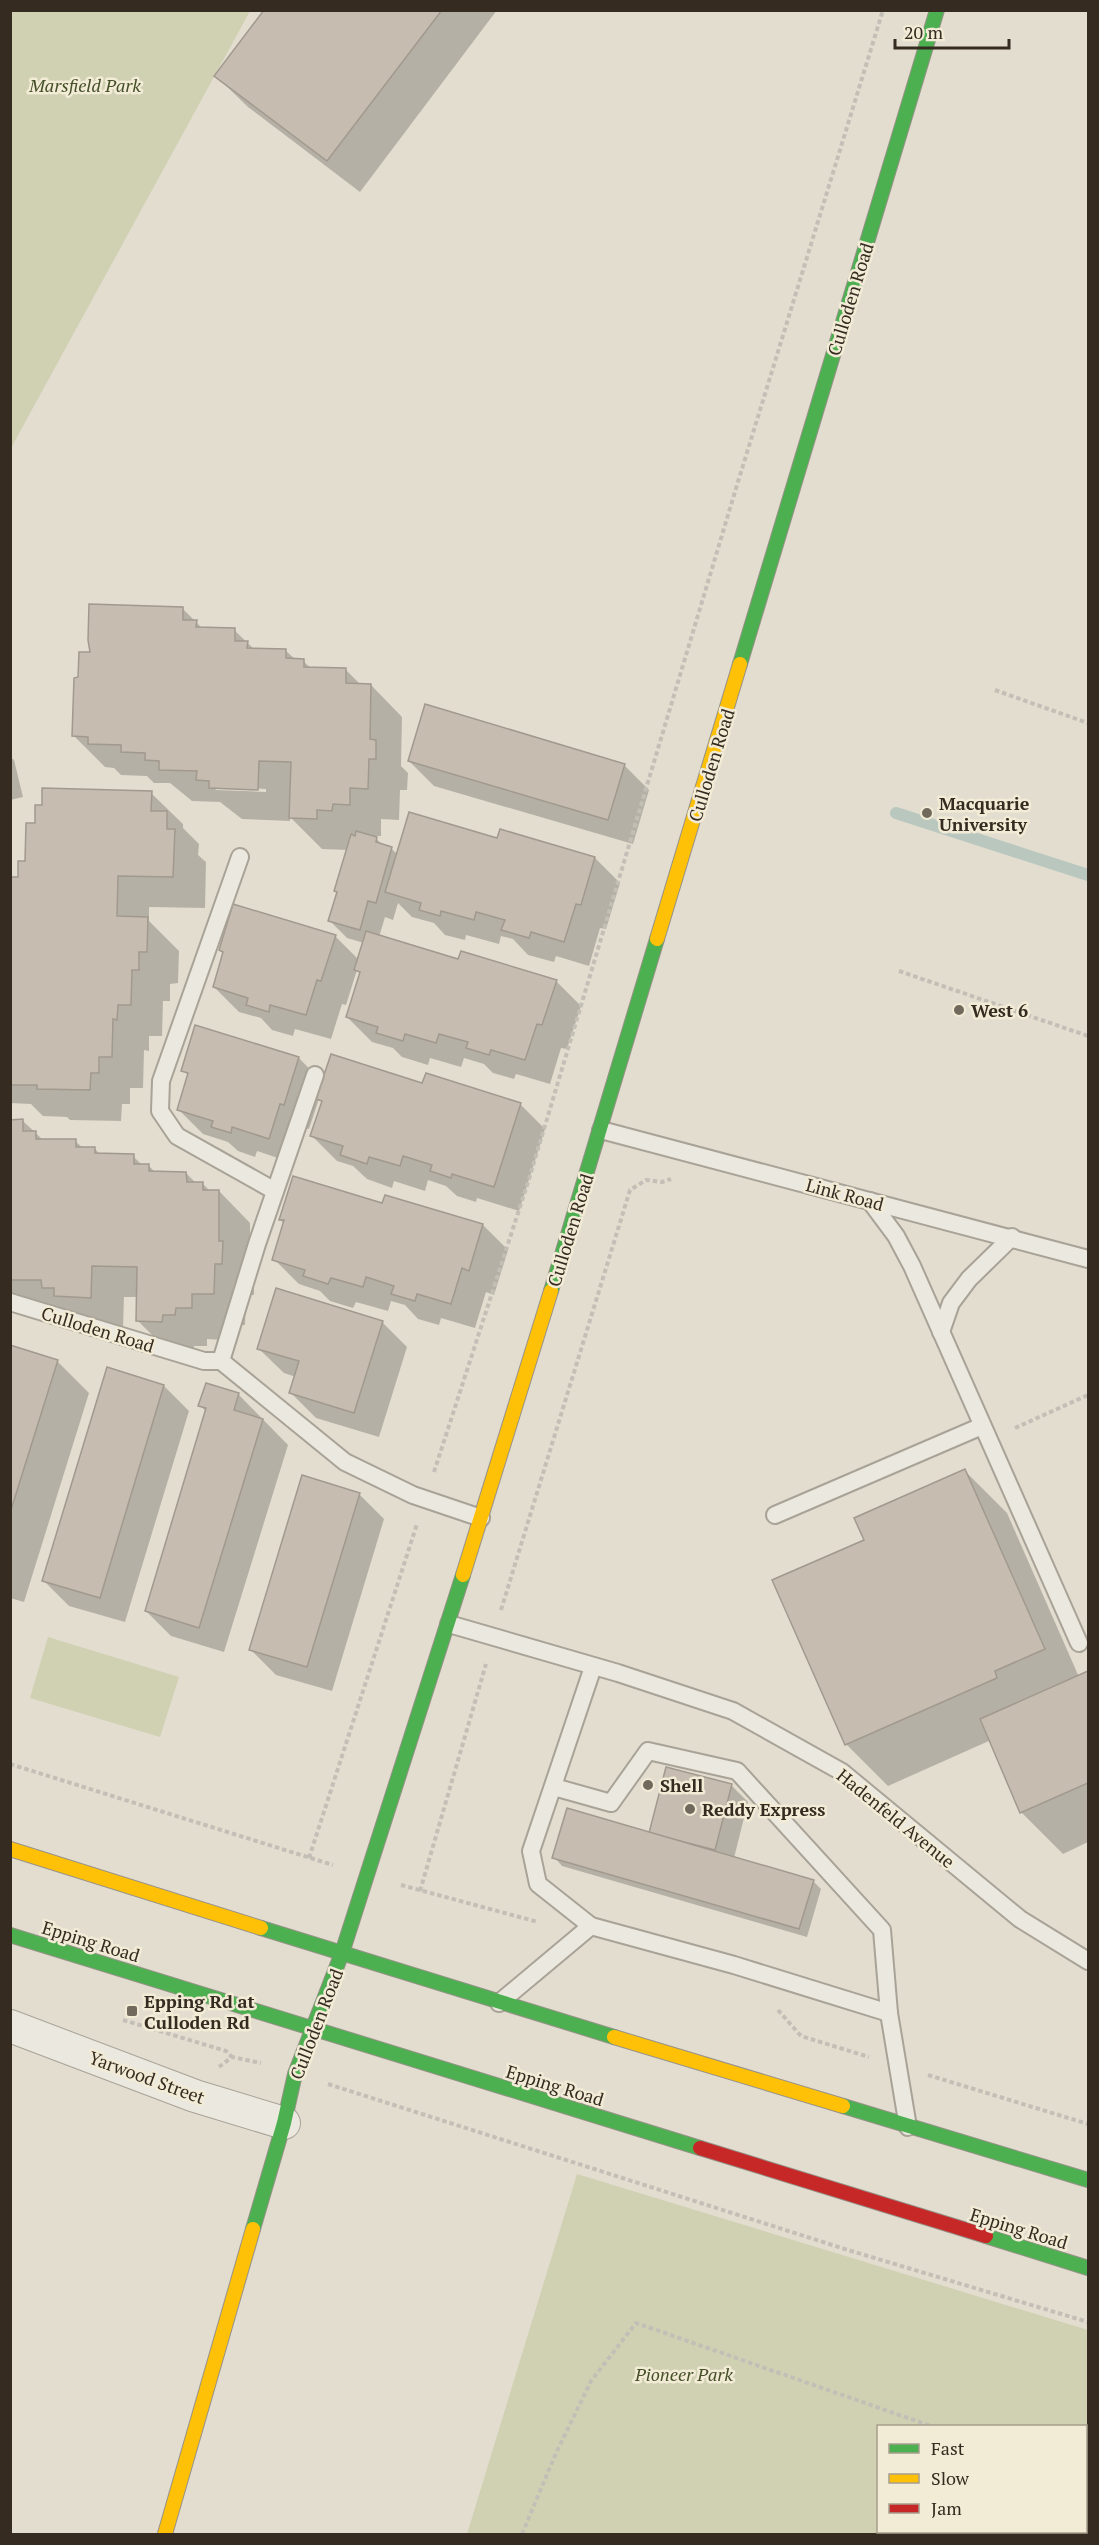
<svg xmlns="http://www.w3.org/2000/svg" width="1099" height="2545" viewBox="0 0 1099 2545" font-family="'PT Serif',serif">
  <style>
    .green { fill: #d0d1b3; fill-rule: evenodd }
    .shadow { fill: #0003; fill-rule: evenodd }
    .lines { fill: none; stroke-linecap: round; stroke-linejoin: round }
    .stream { stroke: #b9c7bf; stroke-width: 12 }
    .building { fill: #c6bcb0; stroke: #a2998e; stroke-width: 1.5 }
    .lane-casing { stroke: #a8a297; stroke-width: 20 }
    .street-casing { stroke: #a8a297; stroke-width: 34 }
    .fast-casing { stroke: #979288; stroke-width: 16 }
    .slow-casing { stroke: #979288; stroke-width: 16 }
    .jam-casing { stroke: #979288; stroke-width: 16 }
    .path { stroke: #c3bfb6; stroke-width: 4; stroke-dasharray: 4.5 3; stroke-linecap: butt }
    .lane { stroke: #ebe8df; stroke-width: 16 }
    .street { stroke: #ebe8df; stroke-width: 32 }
    .fast { stroke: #4caf50; stroke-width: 14 }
    .slow { stroke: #ffc107; stroke-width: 14 }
    .jam { stroke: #c62828; stroke-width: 14 }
    .poi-dot { fill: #72695d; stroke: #f2ebd6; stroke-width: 2 }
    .labels { text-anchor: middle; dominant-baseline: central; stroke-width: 5; stroke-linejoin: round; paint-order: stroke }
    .park-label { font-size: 18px; font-style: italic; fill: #455029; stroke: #f2ebd6 }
    .street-label { font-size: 18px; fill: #362b20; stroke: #f2ebd6 }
    .poi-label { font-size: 18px; font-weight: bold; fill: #362b20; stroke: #f2ebd6; text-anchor: start }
  </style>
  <rect width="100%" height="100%" fill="#e2ddcf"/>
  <g class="green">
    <polygon points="10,11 250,11 11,448 10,448"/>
    <polygon points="48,1637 179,1677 160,1737 30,1698"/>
    <path d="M 577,2174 L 1088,2330 L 1088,2534 L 467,2534 ZM 878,2426 L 1086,2426 L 1086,2532 L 878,2532 Z"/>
  </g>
  <g class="shadow">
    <polygon points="266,10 497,10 360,192 248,107 216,76"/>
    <path d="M 183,609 L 203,629 L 234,630 L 254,649 L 285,650 L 296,660 L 303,661 L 312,669 L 346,670 L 361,685 L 371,685 L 402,717 L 401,766 L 408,773 L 407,790 L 400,790 L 399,820 L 381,819 L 381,836 L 373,836 L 384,846 L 392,849 L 398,855 L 498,840 L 595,858 L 620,883 L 606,929 L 600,928 L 589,966 L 556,956 L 554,962 L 528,955 L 513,939 L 501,936 L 499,944 L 466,935 L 465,940 L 445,935 L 434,923 L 412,917 L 398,903 L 393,920 L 385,917 L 379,937 L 459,961 L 556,981 L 581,1006 L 567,1049 L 561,1048 L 550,1084 L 516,1074 L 514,1079 L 493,1073 L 484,1064 L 464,1058 L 461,1067 L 430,1058 L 428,1065 L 402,1057 L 393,1048 L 372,1042 L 347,1017 L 360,974 L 357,970 L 346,1005 L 342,1004 L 331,1039 L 295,1029 L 293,1036 L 272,1030 L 261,1018 L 239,1012 L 214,987 L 224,953 L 221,950 L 335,936 L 359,960 L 364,943 L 347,938 L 330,921 L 348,850 L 322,849 L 290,817 L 290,821 L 242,819 L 220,802 L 192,801 L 170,783 L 154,783 L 147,776 L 121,775 L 114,768 L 105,767 L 74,736 L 80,679 L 92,654 ZM 213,787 L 266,789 L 266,792 L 216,790 Z"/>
    <polygon points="10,757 14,760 23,797 10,800"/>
    <polygon points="409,761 624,765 649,790 633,844 434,786"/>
    <polygon points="151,793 183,824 183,828 199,844 198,855 206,862 205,908 149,907 149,921 179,951 178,983 170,984 170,1001 163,1001 162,1036 149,1036 149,1051 144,1050 143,1088 130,1088 130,1104 122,1104 121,1121 70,1120 67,1117 43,1116 31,1104 10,1103 10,879 19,879 26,863 36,825"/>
    <polygon points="196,1027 299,1058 323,1083 423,1085 520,1104 545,1129 519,1211 477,1198 476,1202 457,1196 446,1186 428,1180 425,1191 394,1181 392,1188 367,1179 353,1166 337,1161 312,1136 323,1103 319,1099 309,1129 305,1128 293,1163 257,1151 255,1157 238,1151 228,1142 203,1134 178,1109 189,1076 183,1070"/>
    <polygon points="10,1121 23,1121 43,1140 75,1141 83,1148 95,1149 101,1155 133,1156 143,1166 149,1166 156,1173 186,1173 196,1183 202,1183 210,1191 219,1191 250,1223 250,1270 254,1274 254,1295 246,1295 245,1325 223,1325 223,1340 207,1339 207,1346 194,1346 193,1353 169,1352 137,1320 138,1297 124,1297 123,1329 19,1300 10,1292"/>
    <polygon points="386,1197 483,1225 508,1250 494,1295 486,1292 475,1328 441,1318 439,1325 418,1319 405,1305 391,1301 388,1311 356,1302 353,1308 330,1301 320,1291 299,1284 274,1259 285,1224 280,1220 383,1205"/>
    <polygon points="382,1322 407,1347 379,1437 316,1418 291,1393 296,1377 284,1373 259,1349"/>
    <polygon points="10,1347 58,1362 89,1393 24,1602 10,1598"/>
    <polygon points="164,1386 189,1411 125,1622 69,1606 44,1581"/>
    <polygon points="238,1394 288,1445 224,1652 171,1636 146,1611 207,1412 200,1406"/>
    <polygon points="965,1471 1007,1513 1079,1677 1088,1673 1088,1842 1063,1854 1021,1812 991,1740 888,1786 846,1744 866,1541"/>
    <polygon points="359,1494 384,1519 332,1691 276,1675 251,1650"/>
    <polygon points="731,1785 748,1802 734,1858 813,1881 821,1889 807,1937 562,1866 554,1857 651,1834"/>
  </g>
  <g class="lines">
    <polyline class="stream" points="896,813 1088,875"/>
  </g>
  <g class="building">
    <polygon points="264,10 442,10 327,161 214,76"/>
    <polygon points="89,604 183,607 183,620 197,620 196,627 235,628 235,641 248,641 247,648 286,649 286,658 304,659 304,667 346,668 346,683 371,684 370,739 376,740 376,759 369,759 368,789 350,788 350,805 333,804 332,811 317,810 317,819 289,818 291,762 259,761 258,790 209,788 209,781 196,780 197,771 159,770 159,761 145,760 145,753 121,752 121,745 88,744 88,737 72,736 74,678 78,677 79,652 90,652 88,640"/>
    <polygon points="425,704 625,764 608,820 408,761"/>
    <polygon points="42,788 152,791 151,811 167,811 167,829 175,829 173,877 118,876 117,916 148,917 147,952 139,952 139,970 132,970 131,1005 118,1005 117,1020 113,1019 112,1057 99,1057 99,1073 91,1073 90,1090 37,1089 37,1085 10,1085 10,877 18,877 18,861 25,861 26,823 35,823 35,805 42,805"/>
    <polygon points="409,812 497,838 500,829 595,857 581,905 576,904 564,942 531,932 529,938 501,930 505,920 476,912 474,920 441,911 440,916 419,910 421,903 385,892"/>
    <polygon points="356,831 377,837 376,842 392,847 376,903 368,901 360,930 328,921 337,892 334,891 351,834 355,836"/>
    <polygon points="233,904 336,935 321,981 317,980 306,1015 270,1005 269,1012 246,1005 248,998 213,987 223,952 219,950"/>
    <polygon points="366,931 458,959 461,951 557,980 542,1025 537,1024 525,1060 491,1050 489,1055 466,1048 468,1042 439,1034 436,1043 405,1034 403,1041 376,1033 378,1027 346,1017 360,972 354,970"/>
    <polygon points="195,1025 299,1057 284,1105 280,1104 269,1139 232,1127 231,1133 211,1127 213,1121 177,1110 188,1073 181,1071"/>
    <polygon points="331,1054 422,1083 426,1073 521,1103 494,1187 452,1174 451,1178 430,1171 432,1165 403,1156 400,1166 369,1157 367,1164 340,1155 343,1146 310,1136 322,1101 316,1099"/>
    <polygon points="23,1119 23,1131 36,1131 36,1139 76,1139 76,1147 95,1147 95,1153 134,1154 134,1164 149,1164 149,1171 186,1172 187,1182 203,1182 203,1190 219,1190 219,1241 223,1241 222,1264 215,1264 214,1294 192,1294 192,1308 176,1308 175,1315 163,1315 162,1322 136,1321 137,1267 92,1266 91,1298 54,1296 54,1288 42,1288 41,1280 10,1280 10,1120"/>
    <polygon points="293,1176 382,1203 385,1195 483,1224 469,1271 462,1268 451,1304 417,1294 415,1301 391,1294 394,1286 366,1277 363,1287 331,1278 328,1284 303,1276 305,1270 272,1260 284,1220 279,1220"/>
    <polygon points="276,1288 383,1321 354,1413 289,1393 299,1361 257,1349"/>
    <polygon points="10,1345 58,1360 10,1513"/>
    <polygon points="107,1367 164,1385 100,1598 42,1581"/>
    <polygon points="206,1383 239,1393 234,1410 263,1419 199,1628 145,1611 206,1408 198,1406"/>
    <polygon points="965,1469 1045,1649 995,1671 997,1678 845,1745 772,1580 864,1540 854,1518"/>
    <polygon points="302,1475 360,1493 307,1667 249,1650"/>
    <polygon points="1088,1671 1088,1783 1020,1813 980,1719"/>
    <polygon points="666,1767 732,1784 715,1850 649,1833"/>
    <polygon points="567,1808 814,1880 799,1929 552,1858"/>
  </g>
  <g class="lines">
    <defs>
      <g id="lane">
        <polyline points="240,857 161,1081 160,1111 177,1136 275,1191"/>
        <polyline points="601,1130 1088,1259"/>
        <polyline points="870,1201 896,1236 912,1266 1079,1643"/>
        <polyline points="10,1302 204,1361 221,1361 345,1462 413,1495 481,1518"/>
        <polyline points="941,1332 951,1303 969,1279 1012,1237"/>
        <polyline points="221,1361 257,1244 315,1075"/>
        <polyline points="775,1515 982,1426"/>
        <polyline points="449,1624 618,1673 733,1711 842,1772 1020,1919 1088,1961"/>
        <polyline points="593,1667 531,1851 538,1884 591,1926 734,1965 889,2013"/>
        <polyline points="554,1787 611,1803 648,1751 737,1771 882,1930 889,2013 908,2127"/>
        <polyline points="499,2003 591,1926"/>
      </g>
      <polyline id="street" points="10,2026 195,2096 284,2123"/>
      <g id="fast">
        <polyline points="740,664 937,10"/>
        <polyline points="551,1291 657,939"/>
        <polyline points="261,1928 614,2037"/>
        <polyline points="10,1935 700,2148"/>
        <polyline points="843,2106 1088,2180"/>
        <polyline points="253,2229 284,2123 295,2074 342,1953 463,1575"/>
        <polyline points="986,2236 1088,2268"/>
      </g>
      <g id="slow">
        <polyline points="657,939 740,664"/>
        <polyline points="463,1575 551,1291"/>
        <polyline points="10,1849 261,1928"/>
        <polyline points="614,2037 843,2106"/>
        <polyline points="165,2534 253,2229"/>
      </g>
      <polyline id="jam" points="700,2148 986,2236"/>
    </defs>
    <use href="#lane" class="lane-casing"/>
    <use href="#street" class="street-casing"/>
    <use href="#fast" class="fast-casing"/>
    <use href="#slow" class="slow-casing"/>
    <use href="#jam" class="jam-casing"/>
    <g class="path">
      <polyline points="995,690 1088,723"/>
      <polyline points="899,971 1088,1036"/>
      <polyline points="1015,1428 1088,1395"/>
      <polyline points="434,1472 529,1179 737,485 883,10"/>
      <polyline points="501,1610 630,1190 646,1180 662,1182 671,1179"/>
      <polyline points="10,1764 333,1865"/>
      <polyline points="309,1858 417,1524"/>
      <polyline points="401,1885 538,1922"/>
      <polyline points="420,1891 486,1664"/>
      <polyline points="778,2010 801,2036 869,2057"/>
      <polyline points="123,2020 226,2051 232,2057"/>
      <polyline points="219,2067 232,2057 261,2063"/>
      <polyline points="928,2075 1088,2124"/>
      <polyline points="328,2084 848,2250 1088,2322"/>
      <polyline points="1086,2481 1088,2482"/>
      <polyline points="522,2534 556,2453 591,2381 636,2323 931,2426"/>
    </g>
    <use href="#lane" class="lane"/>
    <use href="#street" class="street"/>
    <use href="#fast" class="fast"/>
    <use href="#slow" class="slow"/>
    <use href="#jam" class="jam"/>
  </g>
  <g class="poi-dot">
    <circle cx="927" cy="813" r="6"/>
    <circle cx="959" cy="1010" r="6"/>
    <circle cx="648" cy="1785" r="6"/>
    <circle cx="690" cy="1809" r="6"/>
    <rect x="126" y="2005" width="12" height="12" rx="3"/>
  </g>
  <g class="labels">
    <g class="park-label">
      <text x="85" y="85">Marsfield Park</text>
      <text x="684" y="2374">Pioneer Park</text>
    </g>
    <g class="street-label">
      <text transform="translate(850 299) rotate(-73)">Culloden Road</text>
      <text transform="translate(711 765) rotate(-73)">Culloden Road</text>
      <text transform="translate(845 1194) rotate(15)">Link Road</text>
      <text transform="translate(570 1230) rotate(-73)">Culloden Road</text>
      <text transform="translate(98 1329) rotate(17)">Culloden Road</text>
      <text transform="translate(896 1818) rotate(39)">Hadenfeld Avenue</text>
      <text transform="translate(91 1941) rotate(17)">Epping Road</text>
      <text transform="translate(316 2024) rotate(-69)">Culloden Road</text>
      <text transform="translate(147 2077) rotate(20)">Yarwood Street</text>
      <text transform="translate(555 2085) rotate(17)">Epping Road</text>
      <text transform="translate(1019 2228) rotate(17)">Epping Road</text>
    </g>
    <g class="poi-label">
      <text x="939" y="803">Macquarie<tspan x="939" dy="21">University</tspan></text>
      <text x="971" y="1010">West 6</text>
      <text x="660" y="1785">Shell</text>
      <text x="702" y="1809">Reddy Express</text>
      <text x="144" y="2001">Epping Rd at<tspan x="144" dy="21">Culloden Rd</tspan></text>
    </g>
  </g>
  <rect width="1099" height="2545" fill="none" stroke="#362b20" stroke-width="24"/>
  <rect x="877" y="2425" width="210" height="108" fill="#f2ebd6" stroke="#a79e8d" stroke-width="1.5"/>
  <rect x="889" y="2444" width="30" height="9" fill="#4caf50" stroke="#a79e8d" stroke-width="1.5"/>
  <text x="931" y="2455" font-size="18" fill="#362b20">Fast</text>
  <rect x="889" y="2474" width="30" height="9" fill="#ffc107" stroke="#a79e8d" stroke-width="1.5"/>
  <text x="931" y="2485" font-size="18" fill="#362b20">Slow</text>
  <rect x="889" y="2504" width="30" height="9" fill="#c62828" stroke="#a79e8d" stroke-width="1.5"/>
  <text x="931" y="2515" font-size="18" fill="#362b20">Jam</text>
  <path d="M895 39v9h114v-9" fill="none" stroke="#362b20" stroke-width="3"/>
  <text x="904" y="39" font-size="18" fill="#362b20" stroke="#f2ebd6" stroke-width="4.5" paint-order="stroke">20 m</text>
</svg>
